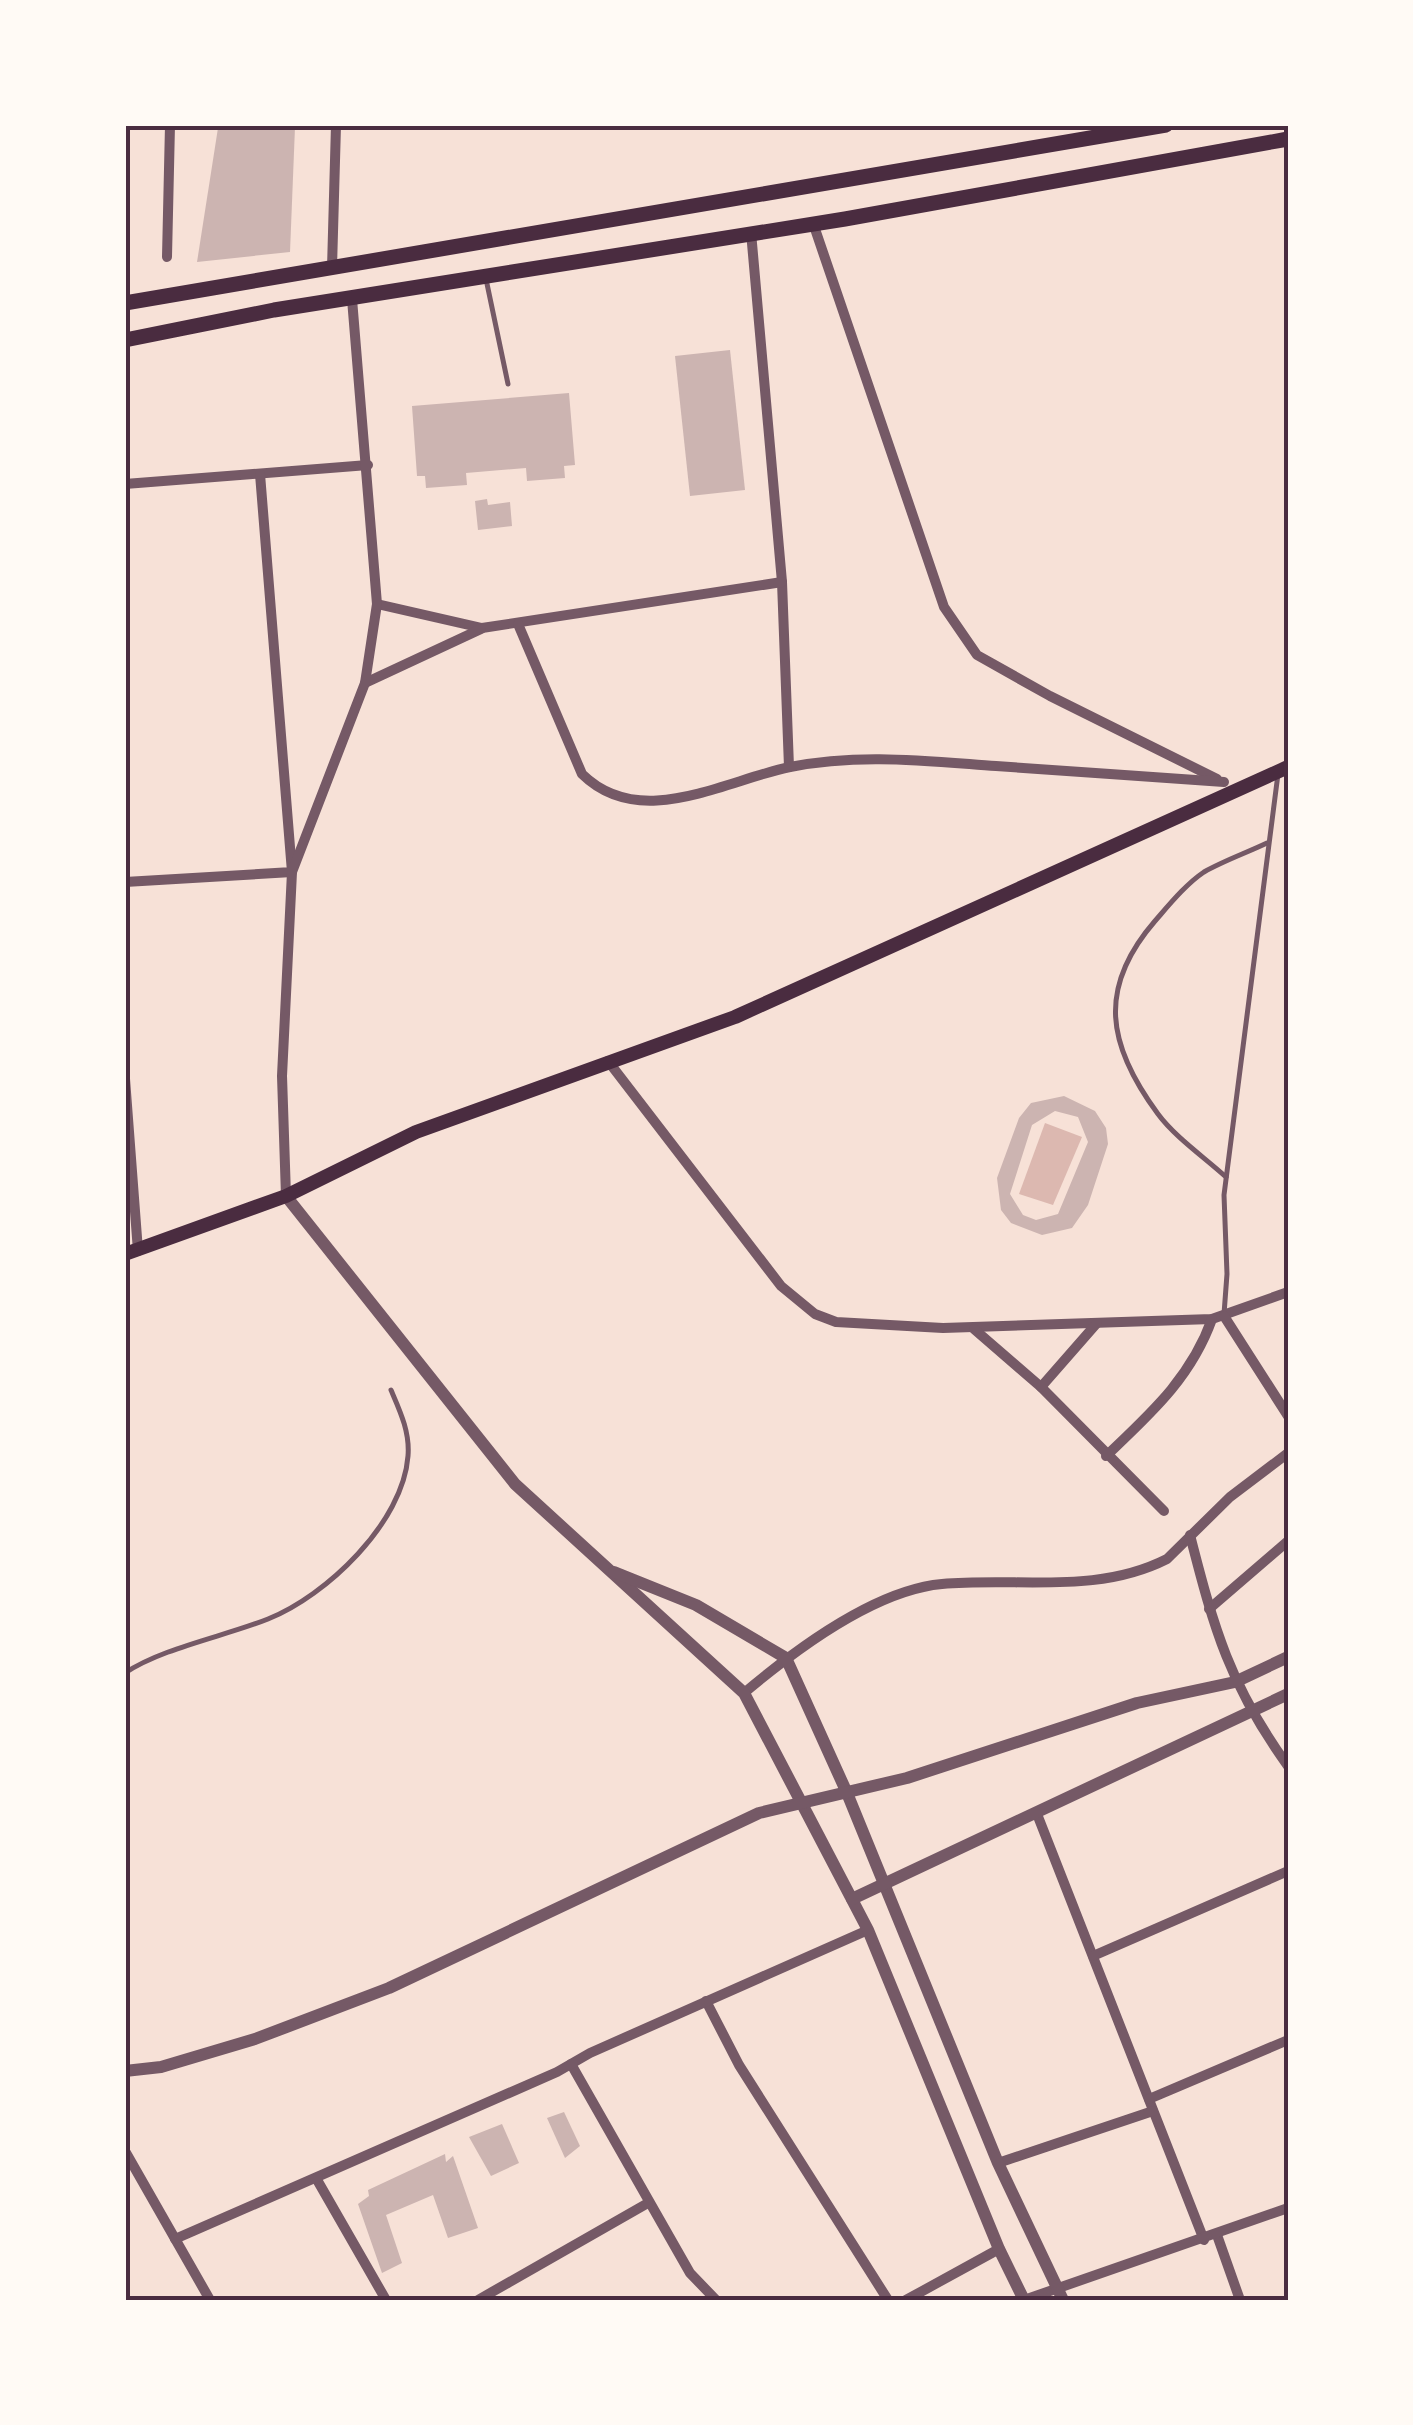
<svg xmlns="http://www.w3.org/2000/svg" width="1413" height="2425" viewBox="0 0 1413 2425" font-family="Commissioner,sans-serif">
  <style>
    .water { fill: #dcb8b0 }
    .building { fill: #ccb4b1; fill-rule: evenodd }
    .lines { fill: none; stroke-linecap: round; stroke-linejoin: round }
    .service { stroke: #755966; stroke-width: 5 }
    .minor { stroke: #755966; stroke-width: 10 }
    .tertiary { stroke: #755966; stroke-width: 12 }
    .secondary { stroke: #4a2c40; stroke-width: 14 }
    .primary { stroke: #4a2c40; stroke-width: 15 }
    .neatline { fill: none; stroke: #4a2c40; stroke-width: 4 }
  </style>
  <rect width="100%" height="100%" fill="#f7e1d7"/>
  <polygon class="water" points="1045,1123 1082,1137 1053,1205 1019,1194"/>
  <g class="building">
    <polygon points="295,127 290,252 197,262 218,128"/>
    <polygon points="730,350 745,490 690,496 675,356"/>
    <polygon points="569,393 575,465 564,466 565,478 527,481 526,468 466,473 467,485 426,488 425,476 417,476 412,406"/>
    <polygon points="487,499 488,505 510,502 512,526 478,530 475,501"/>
    <path d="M 1064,1096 L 1095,1111 L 1106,1128 L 1108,1144 L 1088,1205 L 1072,1228 L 1042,1235 L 1011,1223 L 1001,1210 L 997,1178 L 1019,1118 L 1031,1103 ZM 1055,1111 L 1078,1117 L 1088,1142 L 1058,1214 L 1036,1220 L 1023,1215 L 1010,1194 L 1032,1125 Z"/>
    <polygon points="564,2112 580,2146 565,2158 547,2118"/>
    <polygon points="502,2124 519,2163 491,2176 469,2137"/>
    <polygon points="445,2154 446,2162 453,2156 478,2228 448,2238 433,2195 386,2215 402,2263 382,2273 358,2204 369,2196 368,2190"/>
  </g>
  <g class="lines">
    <g class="service">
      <polyline points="486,279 508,384"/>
      <path d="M 1226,1177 C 1204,1157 1175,1137 1158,1114 C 1107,1045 1097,988 1155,921 C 1169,905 1186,884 1204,872 C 1223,861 1246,853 1267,843"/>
      <polyline points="1224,1314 1227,1274 1224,1195 1278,774"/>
      <path d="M 125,1673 C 162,1648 226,1636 268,1619 C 326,1596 403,1523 408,1456 C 410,1432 400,1411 391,1390"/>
    </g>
    <g class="minor">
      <polyline points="813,223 944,607 977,655 1050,696 1217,779"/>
      <polyline points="751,232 782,582 789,767"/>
      <polyline points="167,257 170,125"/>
      <polyline points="332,268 336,125"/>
      <polyline points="125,484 368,465"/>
      <polyline points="377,604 482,628 782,582"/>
      <path d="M 518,624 L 582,774 C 640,831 723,781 790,767 C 859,753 926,761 996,766 C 1072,771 1148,777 1224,782"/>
      <polyline points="365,683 481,629"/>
      <polyline points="125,882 292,872 260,474"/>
      <polyline points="608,1061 781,1286 815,1314 836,1322 943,1328 1212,1319 1288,1292"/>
      <polyline points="125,1079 138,1251"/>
      <polyline points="286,1196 282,1076 292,872 365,683 377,604 352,299"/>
      <polyline points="1224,1316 1288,1416"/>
      <polyline points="974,1329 1041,1387 1164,1511"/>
      <polyline points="1041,1387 1097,1323"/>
      <path d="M 1106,1456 C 1150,1414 1191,1378 1212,1319"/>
      <path d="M 1190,1535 C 1214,1629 1230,1686 1288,1766"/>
      <polyline points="1209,1609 1288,1541"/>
      <path d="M 744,1693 C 795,1650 875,1590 942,1584 C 1019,1577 1096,1595 1167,1559 L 1230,1497 L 1288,1453"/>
      <polyline points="1037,1814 1204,2240"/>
      <polyline points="1093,1956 1288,1871"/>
      <polyline points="706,2001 739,2065 888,2300"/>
      <polyline points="571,2064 690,2273 716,2300"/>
      <polyline points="1149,2099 1288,2040"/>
      <polyline points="125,2151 210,2300"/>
      <polyline points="998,2163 1153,2111"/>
      <polyline points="316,2178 386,2300"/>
      <polyline points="1217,2235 1240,2300"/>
      <polyline points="175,2239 557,2072 590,2053 868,1930"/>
      <polyline points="478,2300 648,2203"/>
      <polyline points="906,2300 999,2249"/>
      <polyline points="1024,2300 1288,2208"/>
    </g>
    <g class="tertiary">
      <polyline points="286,1196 515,1484 744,1693 868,1930 999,2249 1024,2300"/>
      <polyline points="614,1572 696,1605 786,1658 847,1793 998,2163 1063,2300"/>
      <polyline points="852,1899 1288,1694"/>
      <polyline points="125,2071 161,2067 255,2039 389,1988 759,1813 907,1778 1137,1703 1235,1682 1288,1657"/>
    </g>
    <polyline class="secondary" points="125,1254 286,1196 416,1132 735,1017 1288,767"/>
    <g class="primary">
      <polyline points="125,303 1166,125"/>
      <polyline points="125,340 274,310 845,219 1288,139"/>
    </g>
  </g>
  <rect width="1413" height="2425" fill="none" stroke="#fffaf5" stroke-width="255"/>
  <rect x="128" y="128" width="1158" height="2170" class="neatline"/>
</svg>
